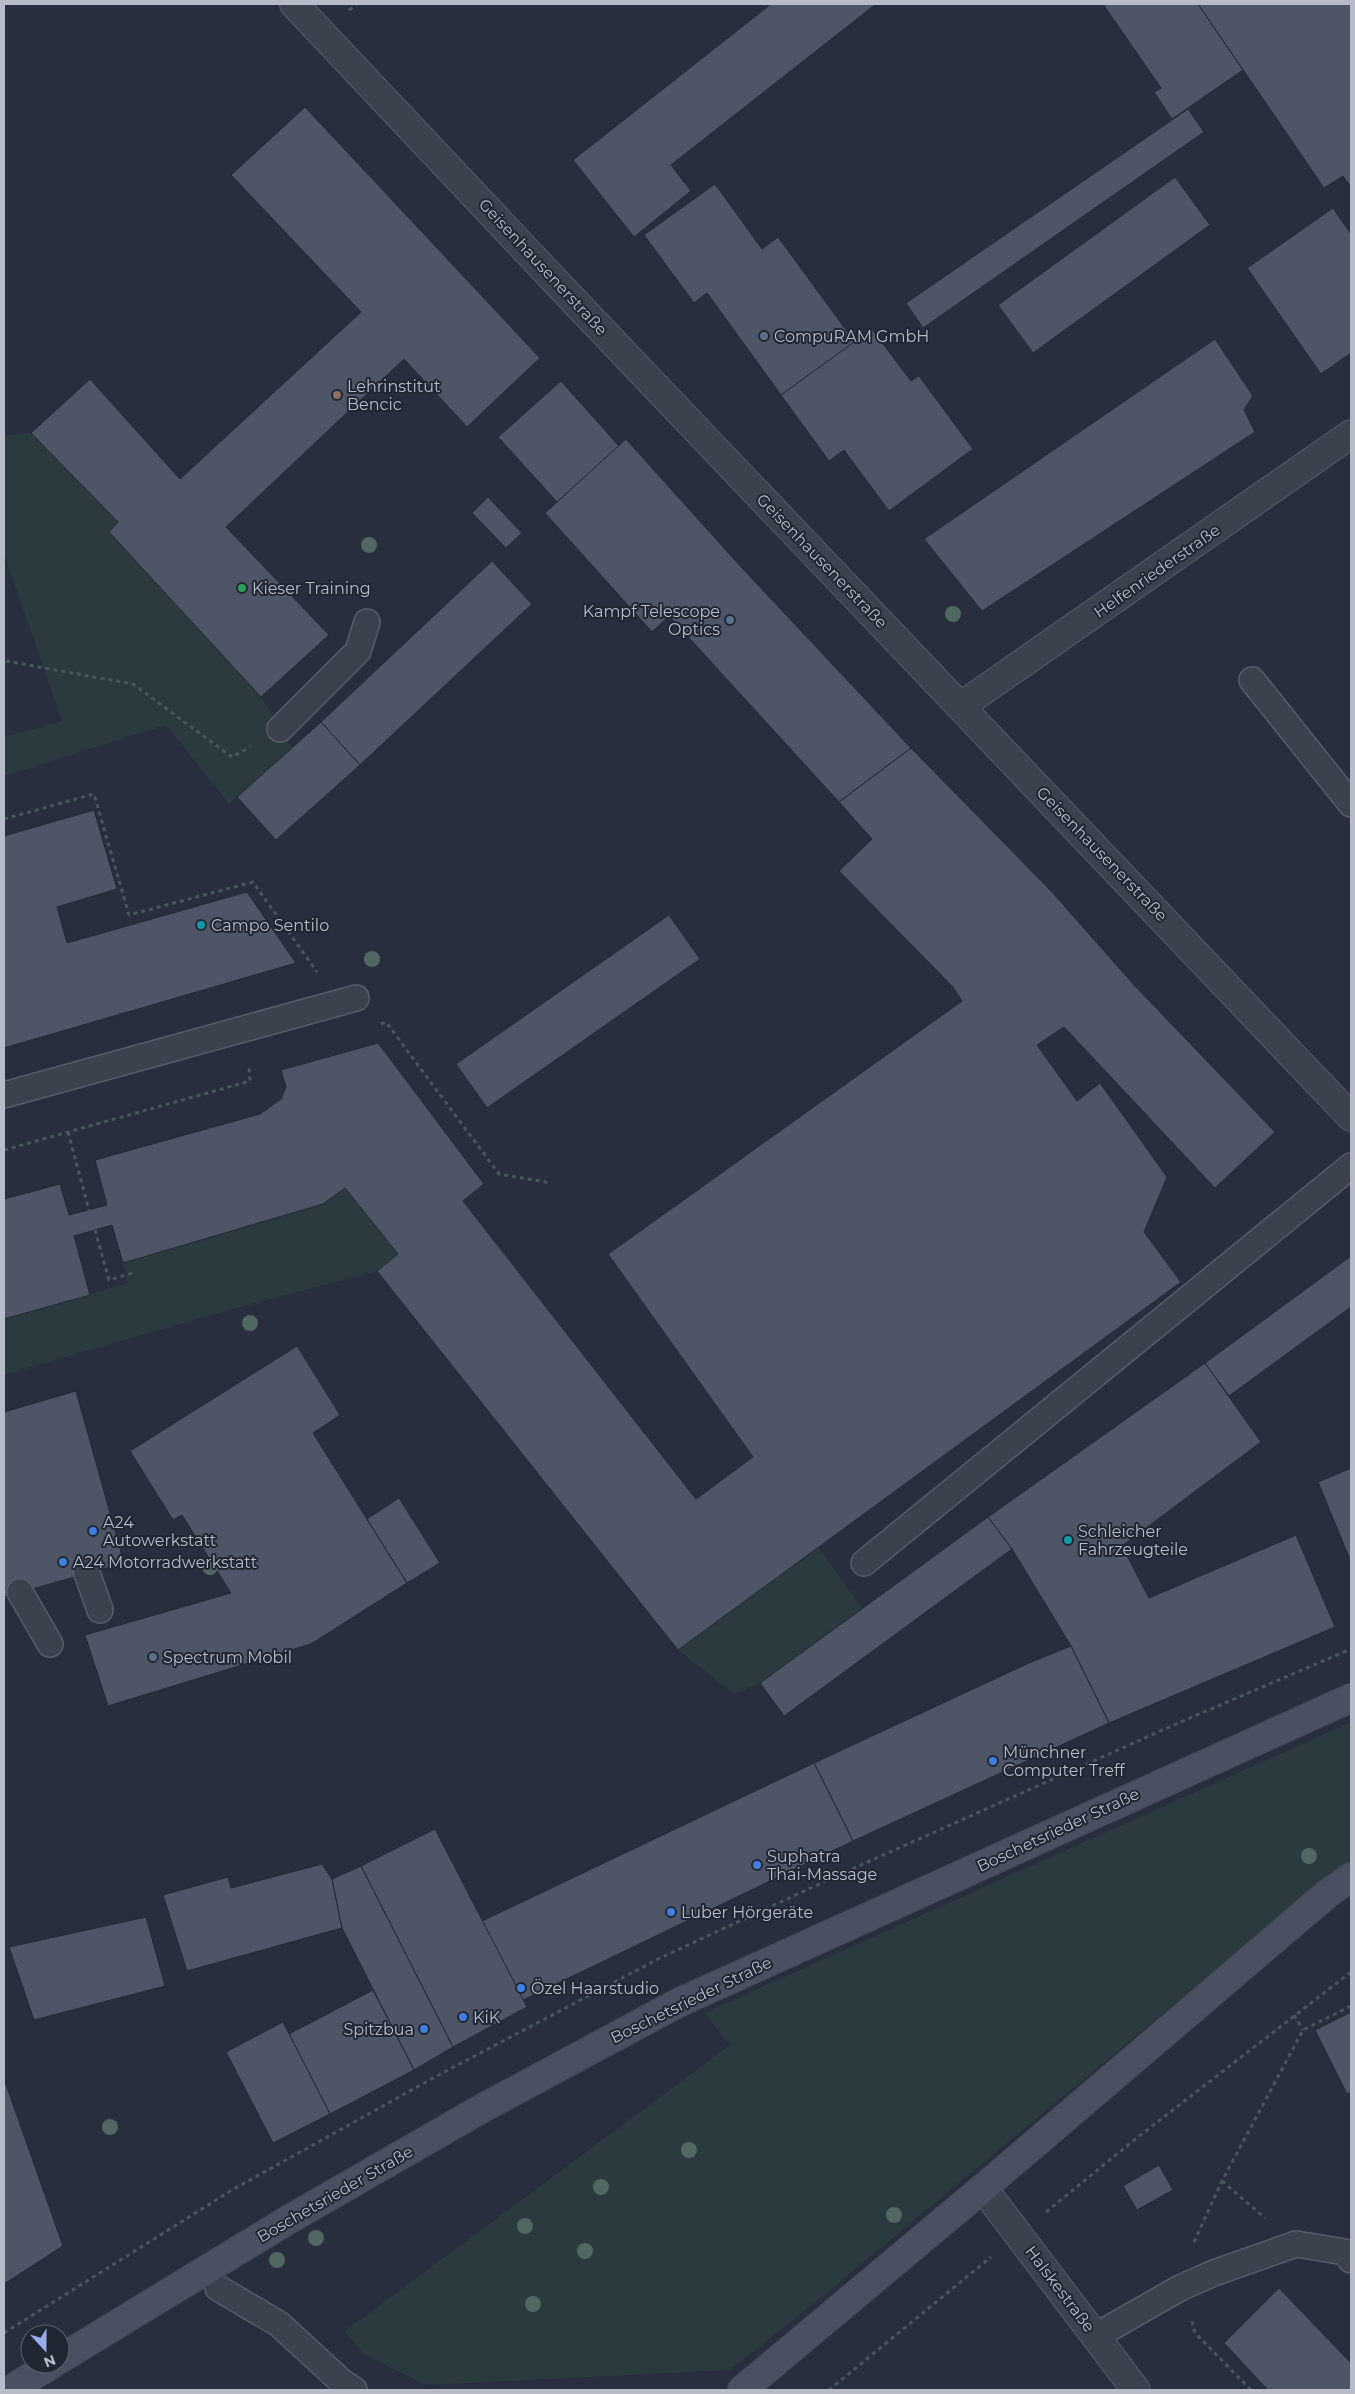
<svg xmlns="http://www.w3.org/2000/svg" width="1355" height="2394" viewBox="0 0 1355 2394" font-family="Montserrat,sans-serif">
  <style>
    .green { fill: #2a3a3f }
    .building { fill: #4e5566; stroke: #232835 }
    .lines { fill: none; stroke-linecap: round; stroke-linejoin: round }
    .lane-casing { stroke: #575c69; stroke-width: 28 }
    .street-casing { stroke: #575c69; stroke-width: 30 }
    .secondary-casing { stroke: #454a57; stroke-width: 30 }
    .path { stroke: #48575c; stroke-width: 3; stroke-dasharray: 4 4; stroke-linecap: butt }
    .lane { stroke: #3c414e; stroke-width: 25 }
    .street { stroke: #3c414e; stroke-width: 28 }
    .secondary { stroke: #4a5061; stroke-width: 28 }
    .tree { fill: #516862 }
    .service-dot { fill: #5c6f8a; stroke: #212633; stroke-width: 2 }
    .education-dot { fill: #8d6e63; stroke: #212633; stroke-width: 2 }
    .leisure-dot { fill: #2e9e5b; stroke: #212633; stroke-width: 2 }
    .culture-dot { fill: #0f9aa8; stroke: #212633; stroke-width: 2 }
    .shop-dot { fill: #3f7fe0; stroke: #212633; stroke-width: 2 }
    .labels { text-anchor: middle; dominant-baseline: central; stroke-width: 4; stroke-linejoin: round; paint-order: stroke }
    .street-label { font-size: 16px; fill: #b8bcc9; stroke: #212633 }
    .poi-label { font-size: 16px; fill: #b8bcc9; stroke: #212633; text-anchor: start }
  </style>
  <rect width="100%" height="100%" fill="#282e3e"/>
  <g class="green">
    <polygon points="31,433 118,522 109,532 261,697 292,748 229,804 166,725 4,776 4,737 62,721 4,554 4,435"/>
    <polygon points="345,1188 398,1254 377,1271 211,1315 4,1375 4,1319 128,1283 123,1263 323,1204"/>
    <polygon points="818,1547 862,1608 760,1683 734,1694 678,1650"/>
    <polygon points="1351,1722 1351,1862 1296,1903 818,2300 730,2370 427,2385 364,2355 345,2331 730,2045 704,2013"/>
  </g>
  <g class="building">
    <polygon points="771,4 876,4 671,165 691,191 634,237 573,160"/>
    <polygon points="1103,4 1198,4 1243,70 1172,119 1154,92 1161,88"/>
    <polygon points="1198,4 1351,4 1351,187 1343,176 1324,188"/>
    <polygon points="305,107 540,358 467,427 404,359 226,527 329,635 261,697 109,532 118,522 31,433 90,379 180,479 361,312 231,175"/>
    <polygon points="1188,109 1204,132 923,328 906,303"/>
    <polygon points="1175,177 1210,225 1033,353 998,305"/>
    <polygon points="715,184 762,249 778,237 855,342 781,395 707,293 694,303 644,235"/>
    <polygon points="1333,208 1351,234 1351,353 1321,374 1247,268"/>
    <polygon points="872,329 911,381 919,376 973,449 889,511 844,450 829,461 781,395"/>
    <polygon points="1215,339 1253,396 1244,410 1255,432 982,611 924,539"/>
    <polygon points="561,381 619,446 557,502 498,437"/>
    <polygon points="626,439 742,568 911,748 839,802 669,616 652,632 545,513"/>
    <polygon points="488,497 522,533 506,548 472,513"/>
    <polygon points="492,561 532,604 360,765 321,722"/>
    <polygon points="321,722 360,765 276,840 237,797"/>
    <polygon points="911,748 1052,892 1135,986 1275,1132 1215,1188 1064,1027 1037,1045 1077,1101 1100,1083 1167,1177 1144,1232 1181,1282 678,1650 377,1271 398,1254 345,1188 323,1204 123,1263 112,1225 74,1236 90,1295 4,1319 4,1199 60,1184 69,1215 107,1205 95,1160 260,1114 281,1099 286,1087 281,1070 378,1043 484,1184 463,1201 696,1499 753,1457 608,1254 962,1001 953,987 839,871 872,839 839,802"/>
    <polygon points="94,810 117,889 57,907 67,943 247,892 296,963 4,1048 4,836"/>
    <polygon points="669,915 700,959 487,1108 456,1064"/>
    <polygon points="1351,1256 1351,1307 1229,1396 1205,1363"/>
    <polygon points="297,1346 340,1415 313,1433 407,1583 311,1644 108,1706 85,1635 231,1593 182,1515 173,1520 130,1451"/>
    <polygon points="1205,1363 1261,1442 1122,1546 1149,1598 1296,1535 1335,1627 1109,1723 1071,1646 1012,1549 988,1517"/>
    <polygon points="76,1391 124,1563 4,1597 4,1412"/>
    <polygon points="1351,1468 1351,1562 1318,1482"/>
    <polygon points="399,1498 440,1563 407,1583 367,1519"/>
    <polygon points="988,1517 1012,1549 784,1716 760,1683"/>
    <polygon points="1071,1646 1109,1723 853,1841 814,1763 1029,1663"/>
    <polygon points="814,1763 853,1841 523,2000 482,1921"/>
    <polygon points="435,1829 527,2007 453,2047 361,1866"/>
    <polygon points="322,1864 332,1879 342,1928 187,1971 163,1895 228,1877 231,1888"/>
    <polygon points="361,1866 453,2047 414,2070 342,1928 332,1879"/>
    <polygon points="146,1917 165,1986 34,2020 9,1947"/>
    <polygon points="373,1990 414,2070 330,2114 289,2034"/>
    <polygon points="1351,2012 1351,2092 1347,2094 1315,2030"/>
    <polygon points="283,2022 330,2114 273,2143 226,2052"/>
    <polygon points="4,2079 63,2246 4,2284"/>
    <polygon points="1159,2165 1173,2190 1137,2210 1123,2186"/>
    <polygon points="1279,2288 1351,2363 1351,2390 1268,2390 1224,2343"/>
  </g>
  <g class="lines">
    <defs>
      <g id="lane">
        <polyline points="1252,680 1351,804"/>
        <polyline points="280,729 358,651 367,622"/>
        <polyline points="4,1095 356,998"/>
        <polyline points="864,1563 1351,1166"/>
        <polyline points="87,1573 100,1610"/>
        <polyline points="20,1592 50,1644"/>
        <polyline points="218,2288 279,2324 342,2382 354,2390"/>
        <polyline points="1096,2336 1180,2288 1214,2273 1296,2244 1345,2252 1351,2260"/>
      </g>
      <g id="street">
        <polyline points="294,4 557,283 1351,1117"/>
        <polyline points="961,706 1351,434"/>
        <polyline points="983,2188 1136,2390"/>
      </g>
      <g id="secondary">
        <polyline points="60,2359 288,2220 481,2109 678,2003 1351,1698"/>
        <polyline points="10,2390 52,2364"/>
        <polyline points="742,2390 983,2188 1326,1895 1351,1877"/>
      </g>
    </defs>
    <use href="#lane" class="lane-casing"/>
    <use href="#street" class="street-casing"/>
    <use href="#secondary" class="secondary-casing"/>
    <g class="path">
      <polyline points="349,10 357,4"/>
      <polyline points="6,661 133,684 232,757 250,747"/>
      <polyline points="4,819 94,794 129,915 253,882 317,972"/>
      <polyline points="381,1024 386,1022 499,1174 551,1183"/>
      <polyline points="68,1132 89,1210"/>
      <polyline points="4,1150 250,1081 249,1065"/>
      <polyline points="95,1230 109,1280 136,1272"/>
      <polyline points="1294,2015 1303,2030"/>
      <polyline points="1222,2181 1265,2218"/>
      <polyline points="1046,2212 1138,2137 1351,1972"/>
      <polyline points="1194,2242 1222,2181 1303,2030 1351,2006"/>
      <polyline points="1192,2321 1195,2333 1251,2390"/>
      <polyline points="4,2333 232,2190 435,2077 658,1959 843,1873 1176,1724 1351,1649"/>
      <polyline points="829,2390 991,2257"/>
    </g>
    <use href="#lane" class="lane"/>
    <use href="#street" class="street"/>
    <use href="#secondary" class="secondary"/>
  </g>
  <g class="tree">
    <circle cx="369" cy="545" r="8"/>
    <circle cx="953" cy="614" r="8"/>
    <circle cx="372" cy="959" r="8"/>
    <circle cx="250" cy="1323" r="8"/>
    <circle cx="210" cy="1567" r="8"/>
    <circle cx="1309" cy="1856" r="8"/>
    <circle cx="110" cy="2127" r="8"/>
    <circle cx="689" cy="2150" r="8"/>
    <circle cx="601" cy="2187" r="8"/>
    <circle cx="894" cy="2215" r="8"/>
    <circle cx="525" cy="2226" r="8"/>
    <circle cx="316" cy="2238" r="8"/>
    <circle cx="585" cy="2251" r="8"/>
    <circle cx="277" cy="2260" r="8"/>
    <circle cx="533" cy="2304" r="8"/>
  </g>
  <g class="service-dot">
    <circle cx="764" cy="336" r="5"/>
    <circle cx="730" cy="620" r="5"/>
    <circle cx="153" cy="1657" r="5"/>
  </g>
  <circle class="education-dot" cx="337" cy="395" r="5"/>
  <circle class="leisure-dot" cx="242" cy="588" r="5"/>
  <g class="culture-dot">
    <circle cx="201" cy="925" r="5"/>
    <circle cx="1068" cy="1540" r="5"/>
  </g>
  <g class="shop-dot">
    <circle cx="93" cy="1531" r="5"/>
    <circle cx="63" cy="1562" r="5"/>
    <circle cx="993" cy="1761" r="5"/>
    <circle cx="757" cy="1865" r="5"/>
    <circle cx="671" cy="1912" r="5"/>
    <circle cx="521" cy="1988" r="5"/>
    <circle cx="463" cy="2017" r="5"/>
    <circle cx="424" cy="2029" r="5"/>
  </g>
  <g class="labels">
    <g class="street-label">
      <text transform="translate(543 267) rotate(47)">Geisenhausenerstraße</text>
      <text transform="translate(822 561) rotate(46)">Geisenhausenerstraße</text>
      <text transform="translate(1157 571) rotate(-35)">Helfenriederstraße</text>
      <text transform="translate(1102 854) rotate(46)">Geisenhausenerstraße</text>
      <text transform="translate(1058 1830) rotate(-25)">Boschetsrieder Straße</text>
      <text transform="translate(691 2000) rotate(-26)">Boschetsrieder Straße</text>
      <text transform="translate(335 2194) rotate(-30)">Boschetsrieder Straße</text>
      <text transform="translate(1060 2289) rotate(53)">Halskestraße</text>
    </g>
    <g class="poi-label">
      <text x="774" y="336">CompuRAM GmbH</text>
      <text x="347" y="386">Lehrinstitut<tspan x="347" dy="18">Bencic</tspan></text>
      <text x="252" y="588">Kieser Training</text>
      <text x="720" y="611" text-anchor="end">Kampf Telescope<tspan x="720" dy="18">Optics</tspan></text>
      <text x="211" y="925">Campo Sentilo</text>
      <text x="103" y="1522">A24<tspan x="103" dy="18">Autowerkstatt</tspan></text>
      <text x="1078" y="1531">Schleicher<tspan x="1078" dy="18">Fahrzeugteile</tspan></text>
      <text x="73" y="1562">A24 Motorradwerkstatt</text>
      <text x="163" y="1657">Spectrum Mobil</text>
      <text x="1003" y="1752">Münchner<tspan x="1003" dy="18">Computer Treff</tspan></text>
      <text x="767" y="1856">Suphatra<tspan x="767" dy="18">Thai-Massage</tspan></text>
      <text x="681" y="1912">Luber Hörgeräte</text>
      <text x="531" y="1988">Özel Haarstudio</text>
      <text x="473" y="2017">KiK</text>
      <text x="414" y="2029" text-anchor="end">Spitzbua</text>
    </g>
  </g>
  <rect width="1355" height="2394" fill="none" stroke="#b8bcc9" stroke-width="10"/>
  <g transform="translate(45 2349) rotate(159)"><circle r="24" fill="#212633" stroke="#5d626f"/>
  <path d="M0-4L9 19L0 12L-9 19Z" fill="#98adee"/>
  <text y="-8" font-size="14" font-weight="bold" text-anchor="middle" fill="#b8bcc9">N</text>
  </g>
</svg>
